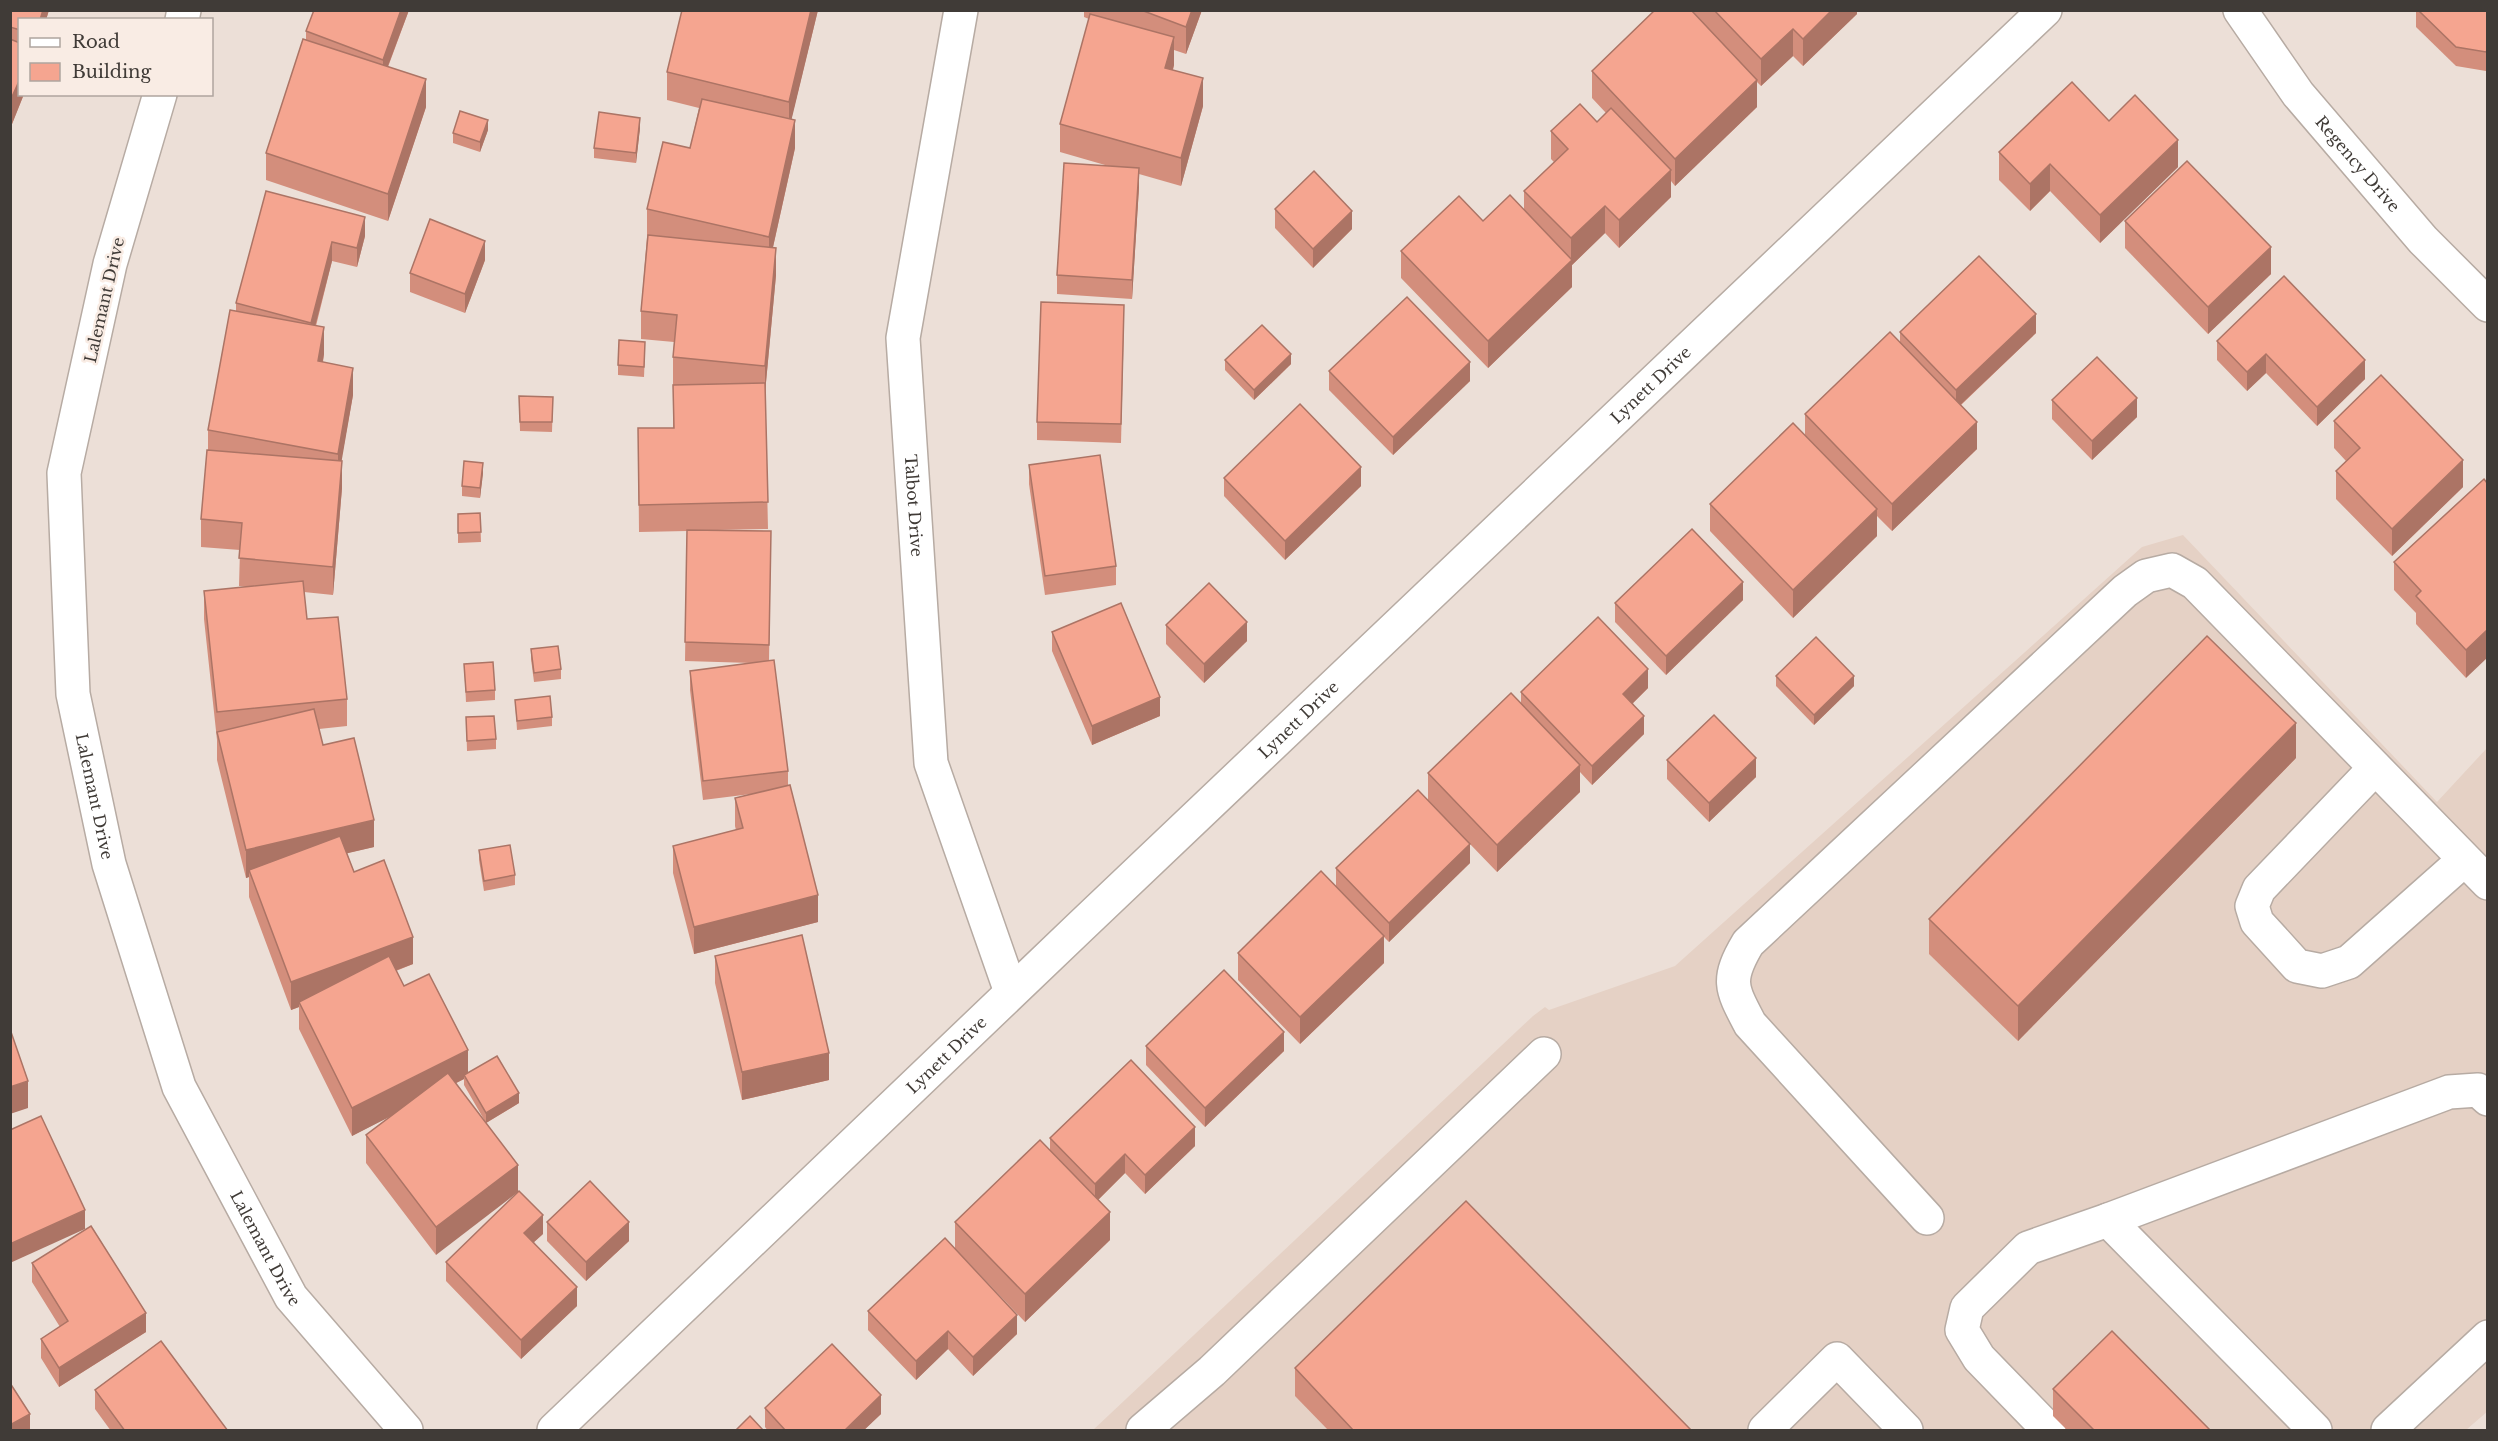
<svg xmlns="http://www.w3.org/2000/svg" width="2498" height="1441" viewBox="0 0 2498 1441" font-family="'Libre Baskerville',serif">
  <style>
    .built { fill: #e5d1c5 }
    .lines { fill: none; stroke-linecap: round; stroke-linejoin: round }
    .minor-casing { stroke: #b7aba3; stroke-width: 36 }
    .minor { stroke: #fff; stroke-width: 33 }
    .wall { fill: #d38e7c }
    .shaded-wall { fill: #ac7465 }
    .building { fill: #f5a590; stroke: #ac7465; stroke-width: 1.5 }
    .labels { text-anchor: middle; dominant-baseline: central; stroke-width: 5; stroke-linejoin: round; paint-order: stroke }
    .street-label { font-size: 16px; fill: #403b37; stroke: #f9ece4 }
  </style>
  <rect width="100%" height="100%" fill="#ecdfd7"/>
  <polygon class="built" points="2183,535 2437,802 2487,748 2488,1411 2466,1430 1093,1430 1533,1016 1545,1007 1549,1010 1675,966 2142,547"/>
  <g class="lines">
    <defs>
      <g id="minor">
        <path id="s1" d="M 961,10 L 903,338 L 931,763 L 1011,992"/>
        <path id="s2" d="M 2240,10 L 2298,94 L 2423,240 L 2488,305"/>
        <polyline points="182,20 184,10"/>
        <path id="s3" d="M 160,94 L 110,264 L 64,473 L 73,694 L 109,864 L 179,1087 L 291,1297 L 406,1430"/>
        <polyline points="2375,768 2259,889 2252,906 2257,922 2297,966 2322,971 2349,962 2464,860"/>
        <path d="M 1927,1218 L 1750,1024 C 1731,988 1726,980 1748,943 L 2125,591 L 2146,576 L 2172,570 L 2195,583 L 2488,883"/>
        <polyline points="2108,1220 2315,1430"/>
        <path id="s4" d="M 554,1430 L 1079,928 L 2045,10"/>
        <polyline points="1143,1430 1212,1371 1544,1054"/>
        <polyline points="1765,1430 1837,1359 1906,1430"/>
        <polyline points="2049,1430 1979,1358 1962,1330 1967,1308 2028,1248 2108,1220 2449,1092 2478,1090 2488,1099"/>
        <polyline points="2388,1430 2488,1337"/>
      </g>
    </defs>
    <use href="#minor" class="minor-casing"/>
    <use href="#minor" class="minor"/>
  </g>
  <g class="wall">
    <polygon points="10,10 49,10 46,20 20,20 20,94 24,94 10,129"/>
    <polygon points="409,10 388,67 426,107 388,221 266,180 266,153 306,39 306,31"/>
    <polygon points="818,10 791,120 795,148 773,247 776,275 765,393 768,529 718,530 771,531 769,661 788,771 788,785 818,922 694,954 673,873 673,846 736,830 735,826 735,798 751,794 703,800 690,690 690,671 752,663 685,661 687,531 639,532 638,428 673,428 673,357 674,342 641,339 641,311 647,237 647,209 690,148 699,108 667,100 667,72"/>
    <polygon points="1084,10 1202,10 1186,54 1174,50 1174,65 1173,70 1203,106 1181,186 1139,174 1139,187 1132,299 1057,294 1057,275 1112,167 1060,152 1060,124 1089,19 1084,17"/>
    <polygon points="1655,10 1857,10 1857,14 1803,66 1793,56 1761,86 1757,82 1757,107 1675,186 1671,181 1671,197 1619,248 1605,233 1572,265 1572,287 1488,368 1401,278 1401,251 1483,221 1524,210 1524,191 1554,162 1551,159 1551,131 1597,122 1606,113 1592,98 1592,71"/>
    <polygon points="2416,10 2487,10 2486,71 2456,66 2416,27"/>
    <polygon points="2109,121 2178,167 2100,243 2050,191 2030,211 1999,180 1999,152"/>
    <polygon points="640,128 636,163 594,158 594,148"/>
    <polygon points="488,130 480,152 453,143 453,133"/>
    <polygon points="1275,209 1352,229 1313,268 1275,228"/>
    <polygon points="365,217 365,236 357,267 332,261 316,326 324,354 323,362 353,395 341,461 342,488 333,595 304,592 307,619 347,699 347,726 319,729 323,745 374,847 347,853 354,872 413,964 396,971 404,986 468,1073 519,1103 486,1123 464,1085 464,1079 456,1083 436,1255 366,1163 366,1135 392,1115 352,1136 299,1029 299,1007 291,1010 249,897 249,877 246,878 217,760 217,740 204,619 204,591 248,587 239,586 240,550 201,547 201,519 208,450 208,430 236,311 236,303"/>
    <polygon points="2125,221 2271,274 2208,334 2125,248"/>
    <polygon points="485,260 465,313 410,292 410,273"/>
    <polygon points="1124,323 1121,443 1037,440 1037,422"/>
    <polygon points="1900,332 2036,333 1961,405 1977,449 1892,531 1877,516 1877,536 1793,618 1710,531 1710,504 1805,435 1805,414 1900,342"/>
    <polygon points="2217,341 2365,379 2317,426 2266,373 2247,391 2217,360"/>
    <polygon points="645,352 644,377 618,375 618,365"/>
    <polygon points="1225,360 1291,364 1254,400 1225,370"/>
    <polygon points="1329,371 1470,381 1393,455 1329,390"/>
    <polygon points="519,396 553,397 552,432 520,431"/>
    <polygon points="2052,400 2137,417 2092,460 2052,419"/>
    <polygon points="2334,421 2463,487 2392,556 2336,499 2336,471 2346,461 2334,448"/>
    <polygon points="1029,465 1116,566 1116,585 1045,595 1029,484"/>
    <polygon points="483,473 480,498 462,496 462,486"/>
    <polygon points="1224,478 1361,486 1285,560 1224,496"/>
    <polygon points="2484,479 2466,678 2416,624 2416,613 2394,590 2394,562"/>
    <polygon points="480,513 481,542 458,543 458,514"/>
    <polygon points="1743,600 1666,675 1615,622 1615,603"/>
    <polygon points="1166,625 1247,641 1204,683 1166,644"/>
    <polygon points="1052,632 1160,716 1092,745 1052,651"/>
    <polygon points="531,649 561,669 561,679 534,682 531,659"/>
    <polygon points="464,664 495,690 495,700 466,702"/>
    <polygon points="1776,676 1854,686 1814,725 1776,686"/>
    <polygon points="1648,688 1633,703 1644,734 1592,785 1580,772 1580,792 1497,872 1470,844 1470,863 1389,942 1384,937 1384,963 1300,1044 1238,980 1238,953 1336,886 1336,868 1428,800 1428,773 1521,704 1521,692"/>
    <polygon points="515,700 552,717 552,726 517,730"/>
    <polygon points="466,717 496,739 496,749 467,751"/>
    <polygon points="2296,758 2018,1041 1929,954 1929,919"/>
    <polygon points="1667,760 1756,777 1709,822 1667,779"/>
    <polygon points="479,850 515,875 515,885 484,891 479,860"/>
    <polygon points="715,956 829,1080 742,1100 715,983"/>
    <polygon points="1146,1046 1284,1051 1205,1127 1146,1065"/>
    <polygon points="1050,1138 1195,1146 1145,1194 1125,1173 1098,1200 1110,1240 1025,1322 966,1260 1017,1334 973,1376 948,1349 916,1380 868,1330 868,1311 955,1249 955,1222 1050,1150"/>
    <polygon points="547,1222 629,1241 586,1281 547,1241"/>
    <polygon points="543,1234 534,1242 577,1306 521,1359 446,1281 446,1262"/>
    <polygon points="32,1263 146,1332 59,1387 41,1358 41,1339 60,1327 32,1282"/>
    <polygon points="1295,1368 1691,1431 1329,1431 1295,1396"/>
    <polygon points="2053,1389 2211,1431 2068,1431 2053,1416"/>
    <polygon points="95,1390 228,1431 111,1431 95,1409"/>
    <polygon points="765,1408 881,1414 863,1431 768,1431 765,1427"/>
  </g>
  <g class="shaded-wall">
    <polygon points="43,10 49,10 46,20 40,20"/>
    <polygon points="401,10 409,10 383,79 383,60"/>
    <polygon points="811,10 818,10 789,130 789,102"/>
    <polygon points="1192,10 1202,10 1186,54 1186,27"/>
    <polygon points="1832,10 1857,10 1857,14 1803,66 1803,39"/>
    <polygon points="1793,29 1793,56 1761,86 1761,59"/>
    <polygon points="1174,37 1174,65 1165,96 1165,68"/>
    <polygon points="2487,50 2487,69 2486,71 2486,52"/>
    <polygon points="1203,78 1203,106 1181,186 1181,158"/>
    <polygon points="20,79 20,94 24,94 10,129 10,101"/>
    <polygon points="426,79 426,107 388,221 388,194"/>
    <polygon points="1757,80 1757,107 1675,186 1675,159"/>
    <polygon points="640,118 640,128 636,163 636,153"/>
    <polygon points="488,120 488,130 480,152 480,142"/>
    <polygon points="795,120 795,148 769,265 769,237"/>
    <polygon points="2178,140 2178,167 2100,243 2100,215"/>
    <polygon points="2050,164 2050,191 2030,211 2030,184"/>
    <polygon points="1139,168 1139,187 1132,299 1132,280"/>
    <polygon points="1671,170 1671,197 1619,248 1619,220"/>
    <polygon points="1605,206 1605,233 1572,265 1572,287 1488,368 1488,341 1571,261 1571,238"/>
    <polygon points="1352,211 1352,229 1313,268 1313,249"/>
    <polygon points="365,217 365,236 357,267 357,248"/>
    <polygon points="485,241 485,260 465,313 465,294"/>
    <polygon points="332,242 332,261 311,342 311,323"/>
    <polygon points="2271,247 2271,274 2208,334 2208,307"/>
    <polygon points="776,248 776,275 765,393 765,366"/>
    <polygon points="2036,314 2036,333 1956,409 1956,390"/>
    <polygon points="324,327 324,354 318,388 318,361"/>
    <polygon points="1291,354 1291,364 1254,400 1254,390"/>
    <polygon points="2266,354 2266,373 2247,391 2247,372"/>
    <polygon points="2365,360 2365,379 2317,426 2317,407"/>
    <polygon points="1470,362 1470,381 1393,455 1393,437"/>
    <polygon points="353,368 353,395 338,482 338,454"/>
    <polygon points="2137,398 2137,417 2092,460 2092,441"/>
    <polygon points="1977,422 1977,449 1892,531 1892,504"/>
    <polygon points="2463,460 2463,487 2392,556 2392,529"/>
    <polygon points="342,461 342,488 333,595 333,567"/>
    <polygon points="483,463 483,473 480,498 480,488"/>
    <polygon points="1361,467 1361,486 1285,560 1285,541"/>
    <polygon points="1877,509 1877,536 1793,618 1793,590"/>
    <polygon points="1743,582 1743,600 1666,675 1666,656"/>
    <polygon points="1247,622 1247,641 1204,683 1204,664"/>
    <polygon points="2487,630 2487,658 2466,678 2466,650"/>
    <polygon points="1648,669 1648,688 1623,713 1623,694"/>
    <polygon points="1854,676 1854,686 1814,725 1814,715"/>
    <polygon points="1160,697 1160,716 1092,745 1092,726"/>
    <polygon points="1644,716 1644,734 1592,785 1592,766"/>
    <polygon points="2296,723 2296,758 2018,1041 2018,1006"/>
    <polygon points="1756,758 1756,777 1709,822 1709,803"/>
    <polygon points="1580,765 1580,792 1497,872 1497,845"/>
    <polygon points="374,820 374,847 251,876 249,870 249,877 246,878 246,850"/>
    <polygon points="1470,844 1470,863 1389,942 1389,923"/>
    <polygon points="818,895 818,922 694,954 694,927"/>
    <polygon points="1384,936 1384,963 1300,1044 1300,1017"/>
    <polygon points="413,937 413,964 301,1006 299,1002 299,1007 291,1010 291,982"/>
    <polygon points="1284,1032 1284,1051 1205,1127 1205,1108"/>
    <polygon points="468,1050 468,1077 464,1075 464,1079 352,1136 352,1108"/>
    <polygon points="829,1053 829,1080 742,1100 742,1072"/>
    <polygon points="28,1081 28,1108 10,1114 10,1087"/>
    <polygon points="519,1093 519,1103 486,1123 486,1113"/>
    <polygon points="1195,1127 1195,1146 1145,1194 1145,1175"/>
    <polygon points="1125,1154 1125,1173 1095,1203 1095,1184"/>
    <polygon points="518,1165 518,1192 436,1255 436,1227"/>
    <polygon points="85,1210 85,1229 10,1263 10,1244"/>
    <polygon points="1110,1212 1110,1240 1025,1322 1025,1294"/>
    <polygon points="543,1215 543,1234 524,1251 524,1233"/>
    <polygon points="629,1222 629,1241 586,1281 586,1262"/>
    <polygon points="577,1287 577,1306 521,1359 521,1340"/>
    <polygon points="146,1313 146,1332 59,1387 59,1368"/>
    <polygon points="1017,1315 1017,1334 973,1376 973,1357"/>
    <polygon points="948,1331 948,1349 916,1380 916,1361"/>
    <polygon points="881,1395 881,1414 863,1431 844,1431"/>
    <polygon points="30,1414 30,1431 10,1431 10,1425"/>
  </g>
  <g class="building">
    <polygon points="10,10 43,10 40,20 20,20 20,30 10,27"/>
    <polygon points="314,10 401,10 383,60 306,31"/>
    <polygon points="682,10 811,10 789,102 667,72"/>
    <polygon points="1141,10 1192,10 1186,27"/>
    <polygon points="1655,10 1691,10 1757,80 1675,159 1592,71"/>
    <polygon points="1714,10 1832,10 1803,39 1793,29 1761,59"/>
    <polygon points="2418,10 2487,10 2487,50 2486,52 2456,47"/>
    <polygon points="1090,14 1174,37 1165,68 1203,78 1181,158 1060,124"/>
    <polygon points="10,39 20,43 20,79 10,101"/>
    <polygon points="303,39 426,79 388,194 266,153"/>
    <polygon points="2072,82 2109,121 2135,95 2178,140 2100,215 2050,164 2030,184 1999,152"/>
    <polygon points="702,99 795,120 769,237 647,209 663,142 690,148"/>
    <polygon points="1580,104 1597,122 1611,108 1671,170 1619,220 1605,206 1571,238 1524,191 1568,149 1551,131"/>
    <polygon points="460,111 488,120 480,142 453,133"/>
    <polygon points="599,112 640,118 636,153 594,148"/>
    <polygon points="2187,161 2271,247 2208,307 2125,221"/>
    <polygon points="1064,163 1139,168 1132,280 1057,275"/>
    <polygon points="1314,171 1352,211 1313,249 1275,209"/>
    <polygon points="266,191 365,217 357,248 332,242 311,323 236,303"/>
    <polygon points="1510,195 1572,260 1488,341 1401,251 1459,196 1483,221"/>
    <polygon points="430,219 485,241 465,294 410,273"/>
    <polygon points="648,235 776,248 765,366 673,357 677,315 641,311"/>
    <polygon points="1979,256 2036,314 1956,390 1900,332"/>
    <polygon points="2284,276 2365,360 2317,407 2266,354 2247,372 2217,341"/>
    <polygon points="1407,297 1470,362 1393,437 1329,371"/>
    <polygon points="1041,302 1124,305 1121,424 1037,422"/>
    <polygon points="230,310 324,327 318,361 353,368 338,454 208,430"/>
    <polygon points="1262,325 1291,354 1254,390 1225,360"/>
    <polygon points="1890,332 1977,422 1892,504 1805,414"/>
    <polygon points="619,340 645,342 644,367 618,365"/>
    <polygon points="2097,357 2137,398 2092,441 2052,400"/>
    <polygon points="2381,375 2463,460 2392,529 2336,471 2360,448 2334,421"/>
    <polygon points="765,383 768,502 639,505 638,428 674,428 673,385"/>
    <polygon points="519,396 553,397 552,422 520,422"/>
    <polygon points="1300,404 1361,467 1285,541 1224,478"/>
    <polygon points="1793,423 1877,509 1793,590 1710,504"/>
    <polygon points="207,450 342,461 333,567 239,558 242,523 201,519"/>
    <polygon points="1100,455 1116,566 1045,576 1029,465"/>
    <polygon points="464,461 483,463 480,488 462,486"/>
    <polygon points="2484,479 2487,483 2487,630 2466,650 2416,596 2421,591 2394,562"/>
    <polygon points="480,513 481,532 458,533 458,514"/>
    <polygon points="1692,529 1743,582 1666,656 1615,603"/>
    <polygon points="687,530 771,531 769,645 685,642"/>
    <polygon points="303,581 307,619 338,617 347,699 217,712 204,591"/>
    <polygon points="1209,583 1247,622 1204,664 1166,625"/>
    <polygon points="1121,603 1160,697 1092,726 1052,632"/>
    <polygon points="1598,617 1648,669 1623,694 1644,716 1592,766 1521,692"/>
    <polygon points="2207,636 2296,723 2018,1006 1929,919"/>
    <polygon points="1816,637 1854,676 1814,715 1776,676"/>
    <polygon points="558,646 561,669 534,673 531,649"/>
    <polygon points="774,660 788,771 703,781 690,671"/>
    <polygon points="493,662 495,690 466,692 464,664"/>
    <polygon points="1511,693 1580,765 1497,845 1428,773"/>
    <polygon points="550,696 552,717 517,721 515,700"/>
    <polygon points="314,709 323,745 354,738 374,820 246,850 217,732"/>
    <polygon points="1714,715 1756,758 1709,803 1667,760"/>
    <polygon points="494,716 496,739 467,741 466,717"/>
    <polygon points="790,785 818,895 694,927 673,846 743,828 735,798"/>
    <polygon points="1418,790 1470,844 1389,923 1336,868"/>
    <polygon points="340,836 354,872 384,860 413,937 291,982 249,870"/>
    <polygon points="510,845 515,875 484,881 479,850"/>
    <polygon points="1321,871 1384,936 1300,1017 1238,953"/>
    <polygon points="802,935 829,1053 742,1072 715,956"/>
    <polygon points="389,956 404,986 429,974 468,1050 352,1108 299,1002"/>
    <polygon points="1224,970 1284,1032 1205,1108 1146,1046"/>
    <polygon points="10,1029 28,1081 10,1087"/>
    <polygon points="497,1056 519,1093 486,1113 464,1075"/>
    <polygon points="1131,1060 1195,1127 1145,1175 1125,1154 1095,1184 1050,1138"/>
    <polygon points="448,1073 518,1165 436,1227 366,1135"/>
    <polygon points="41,1116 85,1210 10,1244 10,1130"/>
    <polygon points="1040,1140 1110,1212 1025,1294 955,1222"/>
    <polygon points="590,1181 629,1222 586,1262 547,1222"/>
    <polygon points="519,1191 543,1215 524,1233 577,1287 521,1340 446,1262"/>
    <polygon points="1466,1201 1691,1430 1690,1431 1354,1431 1295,1368"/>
    <polygon points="91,1226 146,1313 59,1368 41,1339 68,1321 32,1263"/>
    <polygon points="945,1238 1017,1315 973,1357 948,1331 916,1361 868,1311"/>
    <polygon points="2112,1331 2211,1431 2095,1431 2053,1389"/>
    <polygon points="161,1341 228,1431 125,1431 95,1390"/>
    <polygon points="832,1344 881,1395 844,1431 786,1431 765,1408"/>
    <polygon points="10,1383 30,1414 10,1425"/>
    <polygon points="750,1416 764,1431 735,1431"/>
  </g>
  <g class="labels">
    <g class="street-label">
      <text stroke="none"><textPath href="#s2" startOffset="194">Regency Drive</textPath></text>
      <text transform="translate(104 300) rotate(-77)">Lalemant Drive</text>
      <text stroke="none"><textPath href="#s4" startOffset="1515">Lynett Drive</textPath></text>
      <text stroke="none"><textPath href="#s1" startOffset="501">Talbot Drive</textPath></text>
      <text stroke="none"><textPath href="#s4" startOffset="1029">Lynett Drive</textPath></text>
      <text stroke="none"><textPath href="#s3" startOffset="717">Lalemant Drive</textPath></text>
      <text stroke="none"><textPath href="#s4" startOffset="543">Lynett Drive</textPath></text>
      <text stroke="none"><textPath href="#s3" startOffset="1203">Lalemant Drive</textPath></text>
    </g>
  </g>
  <rect width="2498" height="1441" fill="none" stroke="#403b37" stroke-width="24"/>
  <rect x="18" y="18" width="195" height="78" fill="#f9ece4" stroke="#afa59f" stroke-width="1.5"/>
  <rect x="30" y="38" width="30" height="9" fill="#ffffff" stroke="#afa59f" stroke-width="1.5"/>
  <text x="72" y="48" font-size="18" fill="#403b37">Road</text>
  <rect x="30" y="63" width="30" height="18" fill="#f5a590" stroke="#afa59f" stroke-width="1.5"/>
  <text x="72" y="78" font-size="18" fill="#403b37">Building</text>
</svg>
